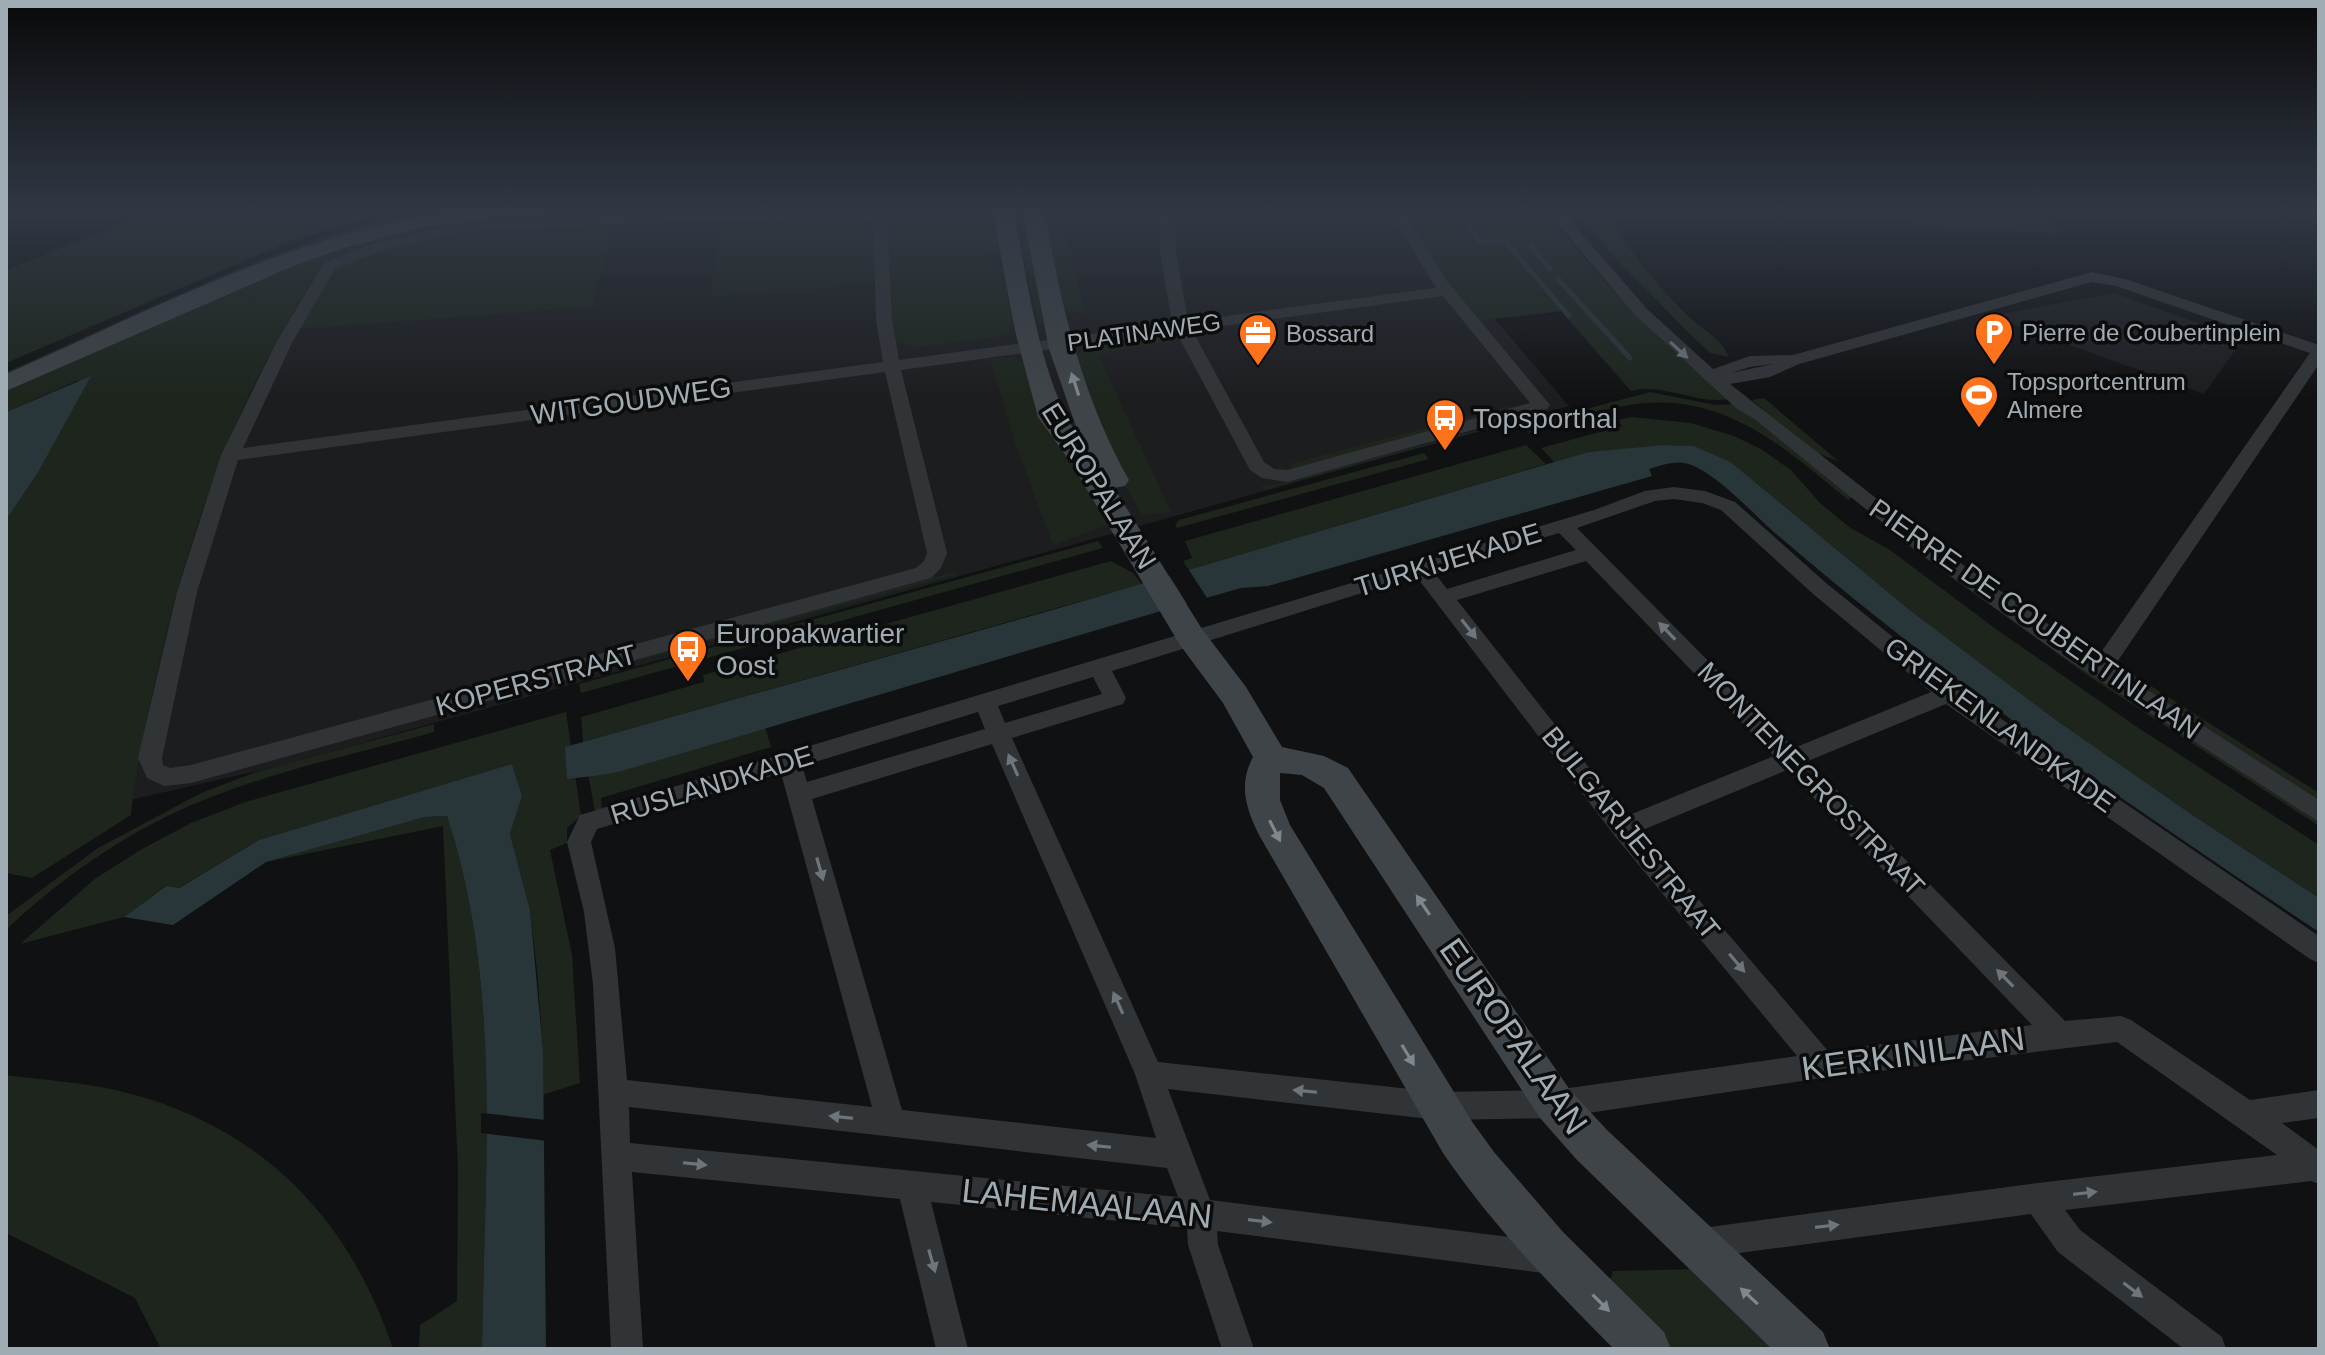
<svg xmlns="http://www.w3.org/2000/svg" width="2325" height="1355" viewBox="0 0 2325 1355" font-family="Helvetica,sans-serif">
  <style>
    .built { fill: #1c1d1f }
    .green { fill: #1d251d }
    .water { fill: #283639 }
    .pier { fill: #101112 }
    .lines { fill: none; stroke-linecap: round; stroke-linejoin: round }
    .stream { stroke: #283639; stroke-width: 5 }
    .street { fill: #313437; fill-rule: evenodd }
    .secondary { fill: #3f4448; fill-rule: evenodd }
    .oneway { fill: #6e767c }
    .oneway2 { fill: #7e888e }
    .labels { text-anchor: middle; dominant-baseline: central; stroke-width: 7; stroke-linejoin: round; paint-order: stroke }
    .far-street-label { font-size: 24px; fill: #a0acb4; stroke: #0c0c0d }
    .far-poi-label { font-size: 24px; fill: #a0acb4; stroke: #0c0c0d; text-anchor: start }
    .street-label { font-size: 28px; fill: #a0acb4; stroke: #0c0c0d }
    .poi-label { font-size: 28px; fill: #a0acb4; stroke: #0c0c0d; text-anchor: start }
    .near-street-label { font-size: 34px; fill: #a0acb4; stroke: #0c0c0d }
  </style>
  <rect width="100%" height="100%" fill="#101112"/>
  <g class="built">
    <polygon points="690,209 1421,209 1465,284 1569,406 283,765 130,800 175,540 245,366 324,256 397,234"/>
    <polygon points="2114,293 2243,339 2204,394 1990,316"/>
  </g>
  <g class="green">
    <polygon points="160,209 398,209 289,242 6,363 6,270"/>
    <path d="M 426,209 L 490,209 L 396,223 L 6,379 L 6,372 C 142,313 281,240 426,209 Z"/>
    <path d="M 632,209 L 851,209 L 526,221 L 388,241 L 324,264 C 234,395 182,547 151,701 C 144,739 134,777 131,815 L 32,878 L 6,873 L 6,520 L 37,474 L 79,380 L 6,412 L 6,387 L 293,262 L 410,226 L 531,212 Z"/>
    <polygon points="888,209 996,209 1001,252 990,253 991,268 1004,268 1015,323 1006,334 996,337 914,348 895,342 888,283"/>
    <polygon points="1006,209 1025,209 1045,329 1038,321 1021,247 1010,225"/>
    <polygon points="1039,209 1061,209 1085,313 1060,311"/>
    <path d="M 1402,209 L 1544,209 C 1600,279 1659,344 1730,399 C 1696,405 1663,382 1631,391 L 1561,311 L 1477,321 L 1441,272 Z"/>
    <path d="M 1574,209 L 1608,209 C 1624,248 1656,284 1686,314 C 1700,328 1722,339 1729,357 L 1710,353 L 1688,332 L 1622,265 Z"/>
    <polygon points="1902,209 2041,209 2060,233 1915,228"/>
    <polygon points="855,215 869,217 874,223 874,284 710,297 721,225 730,225 731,220"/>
    <polygon points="615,224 592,307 298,329 336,266 353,257 440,236 476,231"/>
    <path d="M 1161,335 L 1180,340 L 1098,354 L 1171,512 L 1142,515 C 1112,467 1090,410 1077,355 L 1094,343 Z"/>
    <polygon points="1012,357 1027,364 1116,522 1053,545 1015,443 990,359"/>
    <path d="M 1650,392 L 1716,405 L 1736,404 L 1853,497 L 1848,500 C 1783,446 1721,390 1629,405 C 1595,411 1561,423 1528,433 L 1522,426 Z"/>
    <polygon points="1764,398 1838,461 1814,452 1752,400"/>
    <polygon points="1509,406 1513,409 1297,467 1293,468 1289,464"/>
    <polygon points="1551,410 1555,411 1264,490 1261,486 1269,486"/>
    <polygon points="1632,417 1691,423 1734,436 1761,449 1791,470 1820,503 1849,527 1890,550 1996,629 2137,727 2319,845 2319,898 2194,816 2056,720 1911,611 1732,463 1678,445 1588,452 1554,462 1541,448 1622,426 1617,420"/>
    <polygon points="1526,445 1546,464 1188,570 1183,561 1192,558 1185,541"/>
    <polygon points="1424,453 1429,459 1177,528 1175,525 1179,520"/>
    <polygon points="1893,529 2319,820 2319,826 2087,675 1888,531"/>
    <polygon points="1098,541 1103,548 581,693 579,684"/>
    <polygon points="1111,561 1133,573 1142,584 583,742 581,717 704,682 703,675"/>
    <polygon points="954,572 955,575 440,714 439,711"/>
    <polygon points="2118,665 2319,793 2319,805 2118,672"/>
    <polygon points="566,712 581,816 567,828 567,843 550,850 572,955 580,1083 542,1095 543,1051 537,970 530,910 510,834 522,796 512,764 259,840 178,888 165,886 124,917 20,944 96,878 142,849 191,823 245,802"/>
    <path d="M 434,724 L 434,732 C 364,752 291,767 222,793 C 142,822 68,871 6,930 L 6,916 L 98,848 L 201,793 L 256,772 Z"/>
    <polygon points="765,727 771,747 601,798 602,810 595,812 588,774 619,772"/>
    <path d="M 447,816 C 503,986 484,1173 482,1349 L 419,1349 L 420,1325 L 457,1301 L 458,1171 L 443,826 L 266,862 L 425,817 Z"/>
    <path d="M 6,1075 C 42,1080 80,1082 115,1090 C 256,1122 348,1214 393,1349 L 161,1349 L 135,1298 L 6,1233 Z"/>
    <polygon points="1698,1269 1785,1349 1670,1349 1610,1280 1613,1271"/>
  </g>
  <g class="water">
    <polygon points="91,376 37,474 6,520 6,412"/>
    <path d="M 1665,445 L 1694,446 L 1732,463 L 1911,611 L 2056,720 L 2194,816 L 2319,898 L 2319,932 C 2132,807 1945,680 1775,533 C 1753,514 1711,467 1684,463 C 1672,461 1660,466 1649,469 L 1652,476 L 1268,586 L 1241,588 L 1161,611 L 619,772 C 602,775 585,777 567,779 L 565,747 L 1056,609 L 1588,452 Z"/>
    <path d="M 512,764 L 522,796 L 510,834 L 530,910 L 543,1051 L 546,1349 L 482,1349 C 484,1173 503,986 447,816 L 425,817 L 266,862 L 173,925 L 124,917 L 166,886 L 179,888 L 259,840 Z"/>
  </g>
  <g class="pier">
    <polygon points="1187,567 1209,601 1189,607 1167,572"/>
    <polygon points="481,1113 546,1120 547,1141 481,1133"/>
  </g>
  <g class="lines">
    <g class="stream">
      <polyline points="1458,209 1480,242 1505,241 1569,316"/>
      <polyline points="1531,246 1550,269"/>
      <polyline points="1558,279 1630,358"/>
    </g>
    <g class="street">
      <path d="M 799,209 L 874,209 L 887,219 L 892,319 L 899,360 L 1172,323 L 1160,251 L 1160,209 L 1174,209 L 1176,251 L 1188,321 L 1436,288 L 1388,209 L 1402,209 L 1447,281 L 1550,405 L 1547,409 L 1287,482 L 1262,478 L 1250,470 L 1176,332 L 901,370 L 947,553 L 941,568 L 931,578 L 191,783 L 164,786 L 147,778 L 138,758 L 177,592 L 221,455 L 277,341 L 324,263 L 374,243 L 458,225 L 532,219 ZM 855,215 L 873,220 L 876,319 L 883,362 L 243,448 L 293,341 L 335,269 L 383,250 L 458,233 L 532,227 ZM 1443,296 L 1530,403 L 1287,470 L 1274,469 L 1264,462 L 1192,330 ZM 885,372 L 927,553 L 924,561 L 916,568 L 191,765 L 170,768 L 163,765 L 162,758 L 197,592 L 238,460 Z"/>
      <path d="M 1545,209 L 1560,209 L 1647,309 L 1713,369 L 1750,356 L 1793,355 L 2092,272 L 2125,279 L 2319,345 L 2319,364 L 2113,668 L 2319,800 L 2319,822 L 2065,658 L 1935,565 L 1753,418 L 1737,409 L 1635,315 ZM 2092,282 L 2116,286 L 2310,353 L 2097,658 L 1949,555 L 1730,384 L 1770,377 L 1799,364 ZM 1773,364 L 1731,373 L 1750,367 Z"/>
      <path d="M 1674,487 L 1705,491 L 1735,502 L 1826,583 L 1956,688 L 2319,936 L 2319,963 L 2310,959 L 1946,704 L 1808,761 L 2065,1021 L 2121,1016 L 2131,1020 L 2250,1100 L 2319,1090 L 2319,1118 L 2282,1123 L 2319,1150 L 2319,1184 L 2311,1181 L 2065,1210 L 2080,1230 L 2222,1337 L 2226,1349 L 2184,1349 L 2058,1252 L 2031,1214 L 1695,1259 L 1684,1255 L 1680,1244 L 1684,1233 L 1695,1229 L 2038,1183 L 2277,1155 L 2117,1042 L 1822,1078 L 1555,1118 L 1438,1120 L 1168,1089 L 1210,1200 L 1551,1242 L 1562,1247 L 1567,1258 L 1562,1269 L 1551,1274 L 1217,1231 L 1218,1245 L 1254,1349 L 1222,1349 L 1188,1245 L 1187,1228 L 931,1202 L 968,1349 L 936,1349 L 900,1199 L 632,1172 L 643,1349 L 611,1349 L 593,984 L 584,912 L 567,842 L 580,815 L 1594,510 L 1645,491 ZM 1674,499 L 1702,503 L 1721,510 L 1812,593 L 1931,692 L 1794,748 L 1577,528 L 1655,501 ZM 1559,533 L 1576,550 L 1447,589 L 1433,571 ZM 1586,561 L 1774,756 L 1627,816 L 1457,600 ZM 1416,576 L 1614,835 L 1797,1056 L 1555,1090 L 1438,1092 L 1158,1062 L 1012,738 L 1123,704 L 1126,698 L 1112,671 ZM 1093,677 L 1102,694 L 1005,723 L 998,706 ZM 978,712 L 985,729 L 807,782 L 802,766 ZM 992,744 L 1135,1074 L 1156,1138 L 902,1110 L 812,799 ZM 1787,770 L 2032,1025 L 1828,1051 L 1640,831 ZM 781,773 L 872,1107 L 627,1080 L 615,948 L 591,842 L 597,829 ZM 629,1107 L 1167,1168 L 1178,1197 L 630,1143 Z"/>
    </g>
    <g class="secondary">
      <path d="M 479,209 L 559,209 L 548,215 L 434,225 L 340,249 L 291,267 L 6,391 L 6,374 C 157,308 313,223 479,209 Z"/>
      <path d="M 992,209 L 1013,209 C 1027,276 1040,384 1080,438 L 1049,349 L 1022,209 L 1044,209 C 1061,304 1081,395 1129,480 L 1125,486 L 1114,488 L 1202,629 L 1246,687 L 1282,747 L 1324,756 L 1348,768 L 1570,1090 L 1607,1130 L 1823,1332 L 1830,1349 L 1772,1349 L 1577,1160 L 1540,1118 L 1324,788 L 1302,775 L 1280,773 L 1280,800 L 1290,825 L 1473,1123 L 1494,1152 L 1563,1232 L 1664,1332 L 1671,1349 L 1614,1349 C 1552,1287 1492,1225 1443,1153 L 1259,835 C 1246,808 1238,785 1253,757 L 1223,703 L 1180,645 L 1071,463 L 1038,417 L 1016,335 Z"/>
    </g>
  </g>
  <defs><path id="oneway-solid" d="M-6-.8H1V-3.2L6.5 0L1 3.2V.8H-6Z" transform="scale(2)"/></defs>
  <g class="oneway">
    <use href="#oneway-solid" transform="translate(1679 350) rotate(43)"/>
    <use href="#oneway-solid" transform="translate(1469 629) rotate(52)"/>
    <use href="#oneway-solid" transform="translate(1667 631) rotate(-134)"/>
    <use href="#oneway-solid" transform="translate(1013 765) rotate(-114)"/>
    <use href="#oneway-solid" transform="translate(820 869) rotate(74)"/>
    <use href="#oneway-solid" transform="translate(1737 963) rotate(50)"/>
    <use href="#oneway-solid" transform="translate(2005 978) rotate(-134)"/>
    <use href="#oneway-solid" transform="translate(1118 1003) rotate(-114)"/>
    <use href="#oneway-solid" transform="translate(1305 1091) rotate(-174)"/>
    <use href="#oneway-solid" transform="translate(841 1117) rotate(-174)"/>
    <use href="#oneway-solid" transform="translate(1099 1146) rotate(-174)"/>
    <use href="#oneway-solid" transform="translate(695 1164) rotate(6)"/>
    <use href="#oneway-solid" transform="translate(2085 1193) rotate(-7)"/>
    <use href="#oneway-solid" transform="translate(1260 1221) rotate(7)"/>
    <use href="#oneway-solid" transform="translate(1827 1226) rotate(-7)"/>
    <use href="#oneway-solid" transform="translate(932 1261) rotate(74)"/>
    <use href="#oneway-solid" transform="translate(2133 1290) rotate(37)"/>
  </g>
  <g class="oneway2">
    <use href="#oneway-solid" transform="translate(1075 384) rotate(-108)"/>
    <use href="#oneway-solid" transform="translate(1275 831) rotate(63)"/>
    <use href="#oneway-solid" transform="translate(1423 905) rotate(-124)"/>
    <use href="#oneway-solid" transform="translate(1408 1055) rotate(59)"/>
    <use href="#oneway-solid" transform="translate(1749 1296) rotate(-137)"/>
    <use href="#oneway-solid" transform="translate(1601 1303) rotate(45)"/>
  </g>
  <linearGradient id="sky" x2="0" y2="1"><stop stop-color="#09090a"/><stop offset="0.53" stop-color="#313844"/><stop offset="1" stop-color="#313844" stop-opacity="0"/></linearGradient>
  <rect width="2325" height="398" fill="url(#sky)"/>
  <defs>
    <symbol id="parking-pin" viewBox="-11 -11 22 30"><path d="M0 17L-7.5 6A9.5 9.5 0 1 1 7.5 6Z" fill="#ff721c" stroke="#0c0c0d"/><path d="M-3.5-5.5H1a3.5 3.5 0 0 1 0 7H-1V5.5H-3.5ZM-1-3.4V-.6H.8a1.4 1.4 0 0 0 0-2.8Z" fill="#fff"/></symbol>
    <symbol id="office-pin" viewBox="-11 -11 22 30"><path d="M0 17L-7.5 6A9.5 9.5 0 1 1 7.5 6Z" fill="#ff721c" stroke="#0c0c0d"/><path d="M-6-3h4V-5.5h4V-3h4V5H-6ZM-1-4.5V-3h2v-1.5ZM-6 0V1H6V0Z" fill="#fff"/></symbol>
    <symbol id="stadium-pin" viewBox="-11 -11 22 30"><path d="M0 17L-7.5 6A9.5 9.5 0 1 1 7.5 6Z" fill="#ff721c" stroke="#0c0c0d"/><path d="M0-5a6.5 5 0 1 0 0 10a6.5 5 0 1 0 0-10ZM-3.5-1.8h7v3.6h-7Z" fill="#fff"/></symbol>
    <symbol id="bus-pin" viewBox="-11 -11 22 30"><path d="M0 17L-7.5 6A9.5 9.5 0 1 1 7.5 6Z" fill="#ff721c" stroke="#0c0c0d"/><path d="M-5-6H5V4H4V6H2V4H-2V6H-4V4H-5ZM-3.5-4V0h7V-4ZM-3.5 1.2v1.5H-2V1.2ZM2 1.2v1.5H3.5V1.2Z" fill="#fff"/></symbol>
  </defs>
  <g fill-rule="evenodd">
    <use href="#parking-pin" x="1972" y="310" width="44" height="60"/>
    <use href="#office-pin" x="1236" y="311" width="44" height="60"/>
    <use href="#stadium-pin" x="1957" y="373" width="44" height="60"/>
    <use href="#bus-pin" x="1423" y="396" width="44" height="60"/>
    <use href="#bus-pin" x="666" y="627" width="44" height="60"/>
  </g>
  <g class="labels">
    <g class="far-street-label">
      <text transform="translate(1144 332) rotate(-8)">PLATINAWEG</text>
    </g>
    <g class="far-poi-label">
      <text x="2022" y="332">Pierre de Coubertinplein</text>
      <text x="1286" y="333">Bossard</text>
      <text x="2007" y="381">Topsportcentrum<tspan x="2007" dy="28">Almere</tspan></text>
    </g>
    <g class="street-label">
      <text transform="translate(631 401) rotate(-8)">WITGOUDWEG</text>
      <text transform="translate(1099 486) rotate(58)">EUROPALAAN</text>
      <text transform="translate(1448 560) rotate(-17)">TURKIJEKADE</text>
      <text transform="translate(2035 619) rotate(35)">PIERRE DE COUBERTINLAAN</text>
      <text transform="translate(536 680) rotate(-15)">KOPERSTRAAT</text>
      <text transform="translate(2000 725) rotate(36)">GRIEKENLANDKADE</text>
      <text transform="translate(1811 779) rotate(46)">MONTENEGROSTRAAT</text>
      <text transform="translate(712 785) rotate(-17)">RUSLANDKADE</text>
      <text transform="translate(1631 833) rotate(51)">BULGARIJESTRAAT</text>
    </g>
    <g class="poi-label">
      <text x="1473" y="418">Topsporthal</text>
      <text x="716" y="633">Europakwartier<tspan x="716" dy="32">Oost</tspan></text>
    </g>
    <g class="near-street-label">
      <text transform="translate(1514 1036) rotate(55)">EUROPALAAN</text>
      <text transform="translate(1913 1053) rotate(-8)">KERKINILAAN</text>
      <text transform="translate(1087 1203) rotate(6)">LAHEMAALAAN</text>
    </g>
  </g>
  <rect width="2325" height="1355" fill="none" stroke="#a0acb4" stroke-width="16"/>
</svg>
